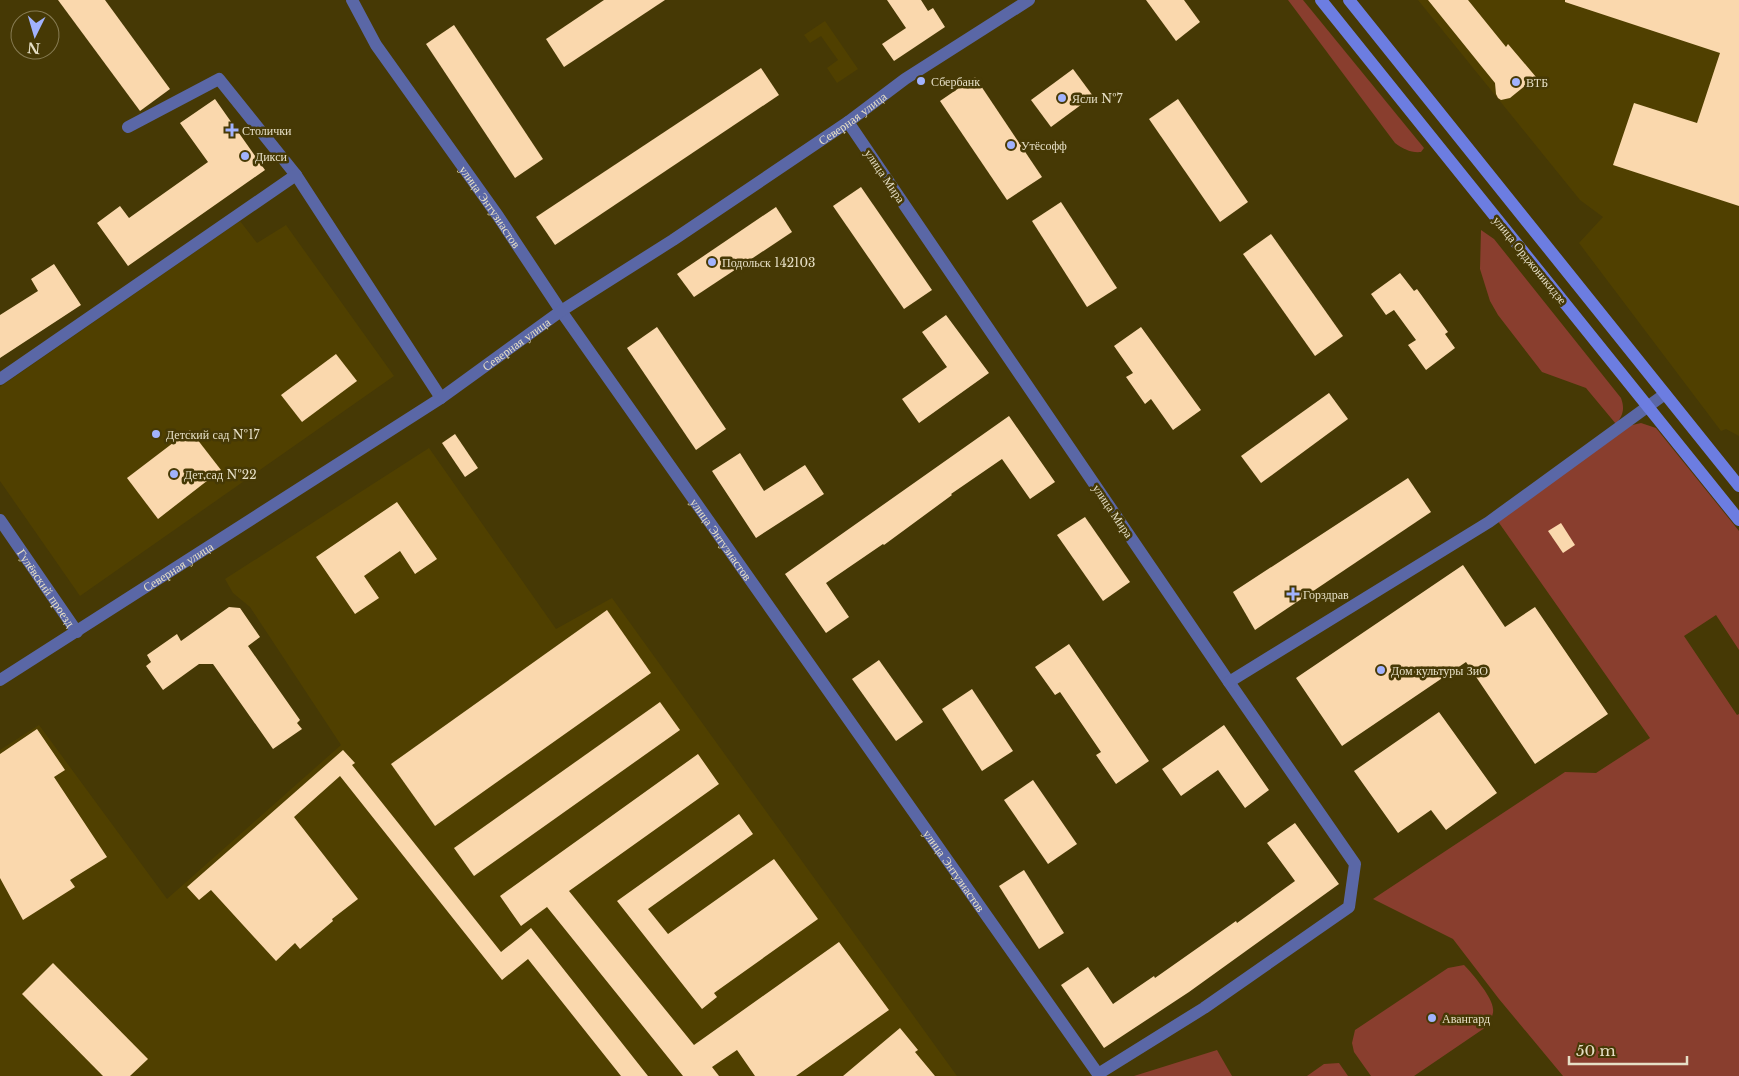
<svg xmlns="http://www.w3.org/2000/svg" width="1739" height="1076" viewBox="0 0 1739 1076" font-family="'Libre Baskerville',serif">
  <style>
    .built { fill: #504000 }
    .green { fill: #893e2e }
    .building { fill: #fad8ad }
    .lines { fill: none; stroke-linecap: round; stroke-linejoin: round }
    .street { stroke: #5a67a6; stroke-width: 12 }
    .secondary { stroke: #6c7de1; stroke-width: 12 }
    .poi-dot { fill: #a1b2fd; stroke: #463905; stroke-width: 2 }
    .labels { text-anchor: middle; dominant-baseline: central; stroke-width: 5; stroke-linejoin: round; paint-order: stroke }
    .poi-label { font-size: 12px; fill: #e6dfc6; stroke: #463905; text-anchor: start }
    .street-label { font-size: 12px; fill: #e6dfc6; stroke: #463905 }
  </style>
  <rect width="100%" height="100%" fill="#463905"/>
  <g class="built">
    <polygon points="1418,0 1739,0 1739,436 1726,429 1721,431 1579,243 1603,217 1580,200"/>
    <polygon points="825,21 858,69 837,83 827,68 838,60 821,36 810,43 804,35"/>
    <polygon points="240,221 257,243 286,225 394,376 80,596 0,481 0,387"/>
    <polygon points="429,448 556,629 612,598 957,1076 0,1076 0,750 39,725 167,899 341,745 250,607 233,593 225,579"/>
  </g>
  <g class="green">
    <path d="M 1288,0 L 1303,0 L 1424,148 L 1421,152 C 1411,153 1403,149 1395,143 Z"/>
    <path d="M 1481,230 L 1494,239 L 1621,398 C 1625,409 1623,415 1616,424 L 1586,388 L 1542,372 L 1498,315 L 1490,301 L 1480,269 Z"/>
    <polygon points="1641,423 1656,428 1739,531 1739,650 1716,615 1684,636 1737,715 1739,714 1739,1076 1563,1076 1499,999 1453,939 1373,899 1565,772 1596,773 1650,738 1497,520 1628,426"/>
    <path d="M 1464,965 C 1472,973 1493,998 1493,1009 C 1494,1014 1490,1020 1489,1025 L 1414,1076 L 1371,1076 L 1354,1052 L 1352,1043 L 1355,1030 L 1448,968 Z"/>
    <polygon points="1217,1050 1232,1076 1134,1076"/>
    <polygon points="1339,1063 1348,1076 1307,1076 1324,1064"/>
  </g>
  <g class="building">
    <polygon points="58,0 105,0 170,89 140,111"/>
    <polygon points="604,0 665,0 564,67 546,39"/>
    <polygon points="887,0 921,0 928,11 933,8 945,27 894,61 882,44 906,28"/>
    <polygon points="1146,0 1184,0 1200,22 1176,41"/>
    <polygon points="1428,0 1468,0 1506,47 1508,44 1536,77 1510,98 1501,100 1498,98 1496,94 1495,83"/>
    <polygon points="1565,0 1739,0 1739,206 1613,165 1634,103 1697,123 1720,53 1565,2"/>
    <polygon points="454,25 543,159 515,178 426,44"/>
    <polygon points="761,68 779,95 555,245 536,217"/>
    <polygon points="1073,69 1093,96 1051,127 1031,100"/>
    <polygon points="975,77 1042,177 1007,200 940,101"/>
    <polygon points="215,99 265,170 128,266 97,223 120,206 129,218 208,162 180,123"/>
    <polygon points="1178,99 1248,202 1220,222 1149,119"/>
    <polygon points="861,187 932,290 904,309 833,206"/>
    <polygon points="1061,202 1117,288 1087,307 1032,221"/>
    <polygon points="776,207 792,232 694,297 677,274"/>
    <polygon points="1271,234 1343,336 1315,356 1243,254"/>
    <polygon points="54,264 81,305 0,358 0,315 38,291 31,279"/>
    <polygon points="1400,273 1414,291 1417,289 1448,332 1445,334 1455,348 1426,370 1408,345 1416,340 1394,310 1386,315 1371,294"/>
    <polygon points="946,315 989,373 919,423 902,399 947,367 922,332"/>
    <polygon points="657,327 726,429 696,450 627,348"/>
    <polygon points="1141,327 1201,410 1173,430 1151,399 1145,404 1126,377 1133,373 1114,346"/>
    <polygon points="336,354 357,381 302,422 281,395"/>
    <polygon points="1329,393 1348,419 1261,483 1241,456"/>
    <polygon points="1009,416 1055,482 1030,499 1002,459 951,494 952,495 884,545 883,544 826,583 849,617 826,633 785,574"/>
    <polygon points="190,430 221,470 158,519 127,478"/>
    <polygon points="455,434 478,468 465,477 442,443"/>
    <polygon points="740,453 764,491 805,465 824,494 756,538 712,471"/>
    <polygon points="1408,478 1431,512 1255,630 1233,592"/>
    <polygon points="397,502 437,559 415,574 400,551 364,576 379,598 355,614 316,557"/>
    <polygon points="1085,517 1130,582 1103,601 1057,535"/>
    <polygon points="1561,523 1575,545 1563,553 1548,531"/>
    <polygon points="1463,565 1505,627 1535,607 1608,714 1535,764 1466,662 1342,746 1296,678"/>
    <polygon points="229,607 240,608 260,637 248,646 300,720 297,723 302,729 273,749 213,664 199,664 163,690 146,666 151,662 147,655 177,634 181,641"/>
    <polygon points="607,610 651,673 435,826 391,764"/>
    <polygon points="1069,644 1149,761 1116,784 1096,755 1101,752 1060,692 1055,695 1035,667"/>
    <polygon points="879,660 923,722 896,741 852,679"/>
    <polygon points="972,689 1013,751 982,771 942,709"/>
    <polygon points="660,702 680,730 474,876 454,848"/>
    <polygon points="1439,712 1497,793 1446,830 1431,810 1398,833 1354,771"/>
    <polygon points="1224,725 1269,790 1245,808 1218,770 1181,796 1162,769"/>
    <polygon points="37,729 65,770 54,777 107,857 70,880 75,887 23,920 0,878 0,754"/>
    <polygon points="343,750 355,763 352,765 501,952 531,928 648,1076 621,1076 528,959 502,980 340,776 294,817 358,899 332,919 333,921 300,949 295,943 276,961 211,890 199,900 187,887"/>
    <polygon points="698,754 719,784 569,891 694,1045 839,942 889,1010 796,1076 755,1076 737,1050 712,1067 719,1076 683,1076 547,907 521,926 500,896"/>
    <polygon points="1033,780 1077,844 1048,864 1004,800"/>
    <polygon points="739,814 753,834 648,909 668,934 774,859 818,919 714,993 717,997 702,1009 617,901"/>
    <polygon points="1295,823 1339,884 1189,992 1104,1048 1061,985 1088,967 1113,1004 1154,976 1155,978 1236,921 1237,923 1295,881 1267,843"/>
    <polygon points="1024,870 1064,933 1039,949 999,886"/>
    <polygon points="53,963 148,1059 130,1076 103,1076 22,994"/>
    <polygon points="900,1028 918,1050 915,1052 935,1076 843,1076"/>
  </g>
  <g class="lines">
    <g class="street">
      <path id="s1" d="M 352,0 L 376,45 L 498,216 L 561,311 L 1098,1074 L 1204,1008 L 1349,907 L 1355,864 L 1229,682 L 848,122"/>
      <polyline points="128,127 219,79 296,175 441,398"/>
      <polyline points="0,379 296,175"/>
      <path id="s2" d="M 0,520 L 77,632"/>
      <path id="s3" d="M 0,680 L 441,398 L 561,311 L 673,240 L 848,122 L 905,79 L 1029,0"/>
      <polyline points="1229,682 1489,522 1665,394"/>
    </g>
    <g class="secondary">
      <polyline points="1321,0 1739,520"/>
      <polyline points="1349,0 1739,486"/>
    </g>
  </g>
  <g class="poi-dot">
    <circle cx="921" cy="81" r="5"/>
    <circle cx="1516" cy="82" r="5"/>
    <circle cx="1062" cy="98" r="5"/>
    <path d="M229.5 122.5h5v5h5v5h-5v5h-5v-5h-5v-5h5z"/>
    <circle cx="1011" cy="145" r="5"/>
    <circle cx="245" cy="156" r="5"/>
    <circle cx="712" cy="262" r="5"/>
    <circle cx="156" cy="434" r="5"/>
    <circle cx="174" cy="474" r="5"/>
    <path d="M1290.5 586.5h5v5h5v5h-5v5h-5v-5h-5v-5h5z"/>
    <circle cx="1381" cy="670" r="5"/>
    <circle cx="1432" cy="1018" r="5"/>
  </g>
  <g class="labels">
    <g class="poi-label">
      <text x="931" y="81">Сбербанк</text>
      <text x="1526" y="82">ВТБ</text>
      <text x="1072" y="98">Ясли №7</text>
      <text x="242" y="130">Столички</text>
      <text x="1021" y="145">Утёсофф</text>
      <text x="255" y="156">Дикси</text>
      <text x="722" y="262">Подольск 142103</text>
      <text x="166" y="434">Детский сад №17</text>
      <text x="184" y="474">Дет.сад №22</text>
      <text x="1303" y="594">Горздрав</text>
      <text x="1391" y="670">Дом культуры ЗиО</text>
      <text x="1442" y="1018">Авангард</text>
    </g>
    <g class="street-label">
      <text stroke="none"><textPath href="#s3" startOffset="1021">Северная улица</textPath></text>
      <text transform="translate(885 176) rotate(56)">улица Мира</text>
      <text stroke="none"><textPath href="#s1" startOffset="249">улица Энтузиастов</textPath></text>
      <text transform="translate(1530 260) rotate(51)">улица Орджоникидзе</text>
      <text stroke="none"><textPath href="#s3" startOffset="616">Северная улица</textPath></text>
      <text transform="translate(1113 511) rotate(56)">улица Мира</text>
      <text stroke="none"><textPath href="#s1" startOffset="654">улица Энтузиастов</textPath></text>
      <text stroke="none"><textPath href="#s3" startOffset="211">Северная улица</textPath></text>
      <text stroke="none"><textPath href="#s2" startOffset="82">Гулёвский проезд</textPath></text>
      <text stroke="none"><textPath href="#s1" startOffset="1059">улица Энтузиастов</textPath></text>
    </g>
  </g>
  <g transform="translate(35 35) rotate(185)"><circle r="24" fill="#463905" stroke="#867b52"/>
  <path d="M0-4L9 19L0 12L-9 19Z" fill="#a1b2fd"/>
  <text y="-8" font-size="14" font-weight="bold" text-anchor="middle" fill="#e6dfc6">N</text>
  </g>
  <path d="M1569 1056v8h118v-8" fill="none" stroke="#e6dfc6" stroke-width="2.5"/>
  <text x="1576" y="1056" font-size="15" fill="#e6dfc6" stroke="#463905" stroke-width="4" paint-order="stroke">50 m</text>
</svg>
